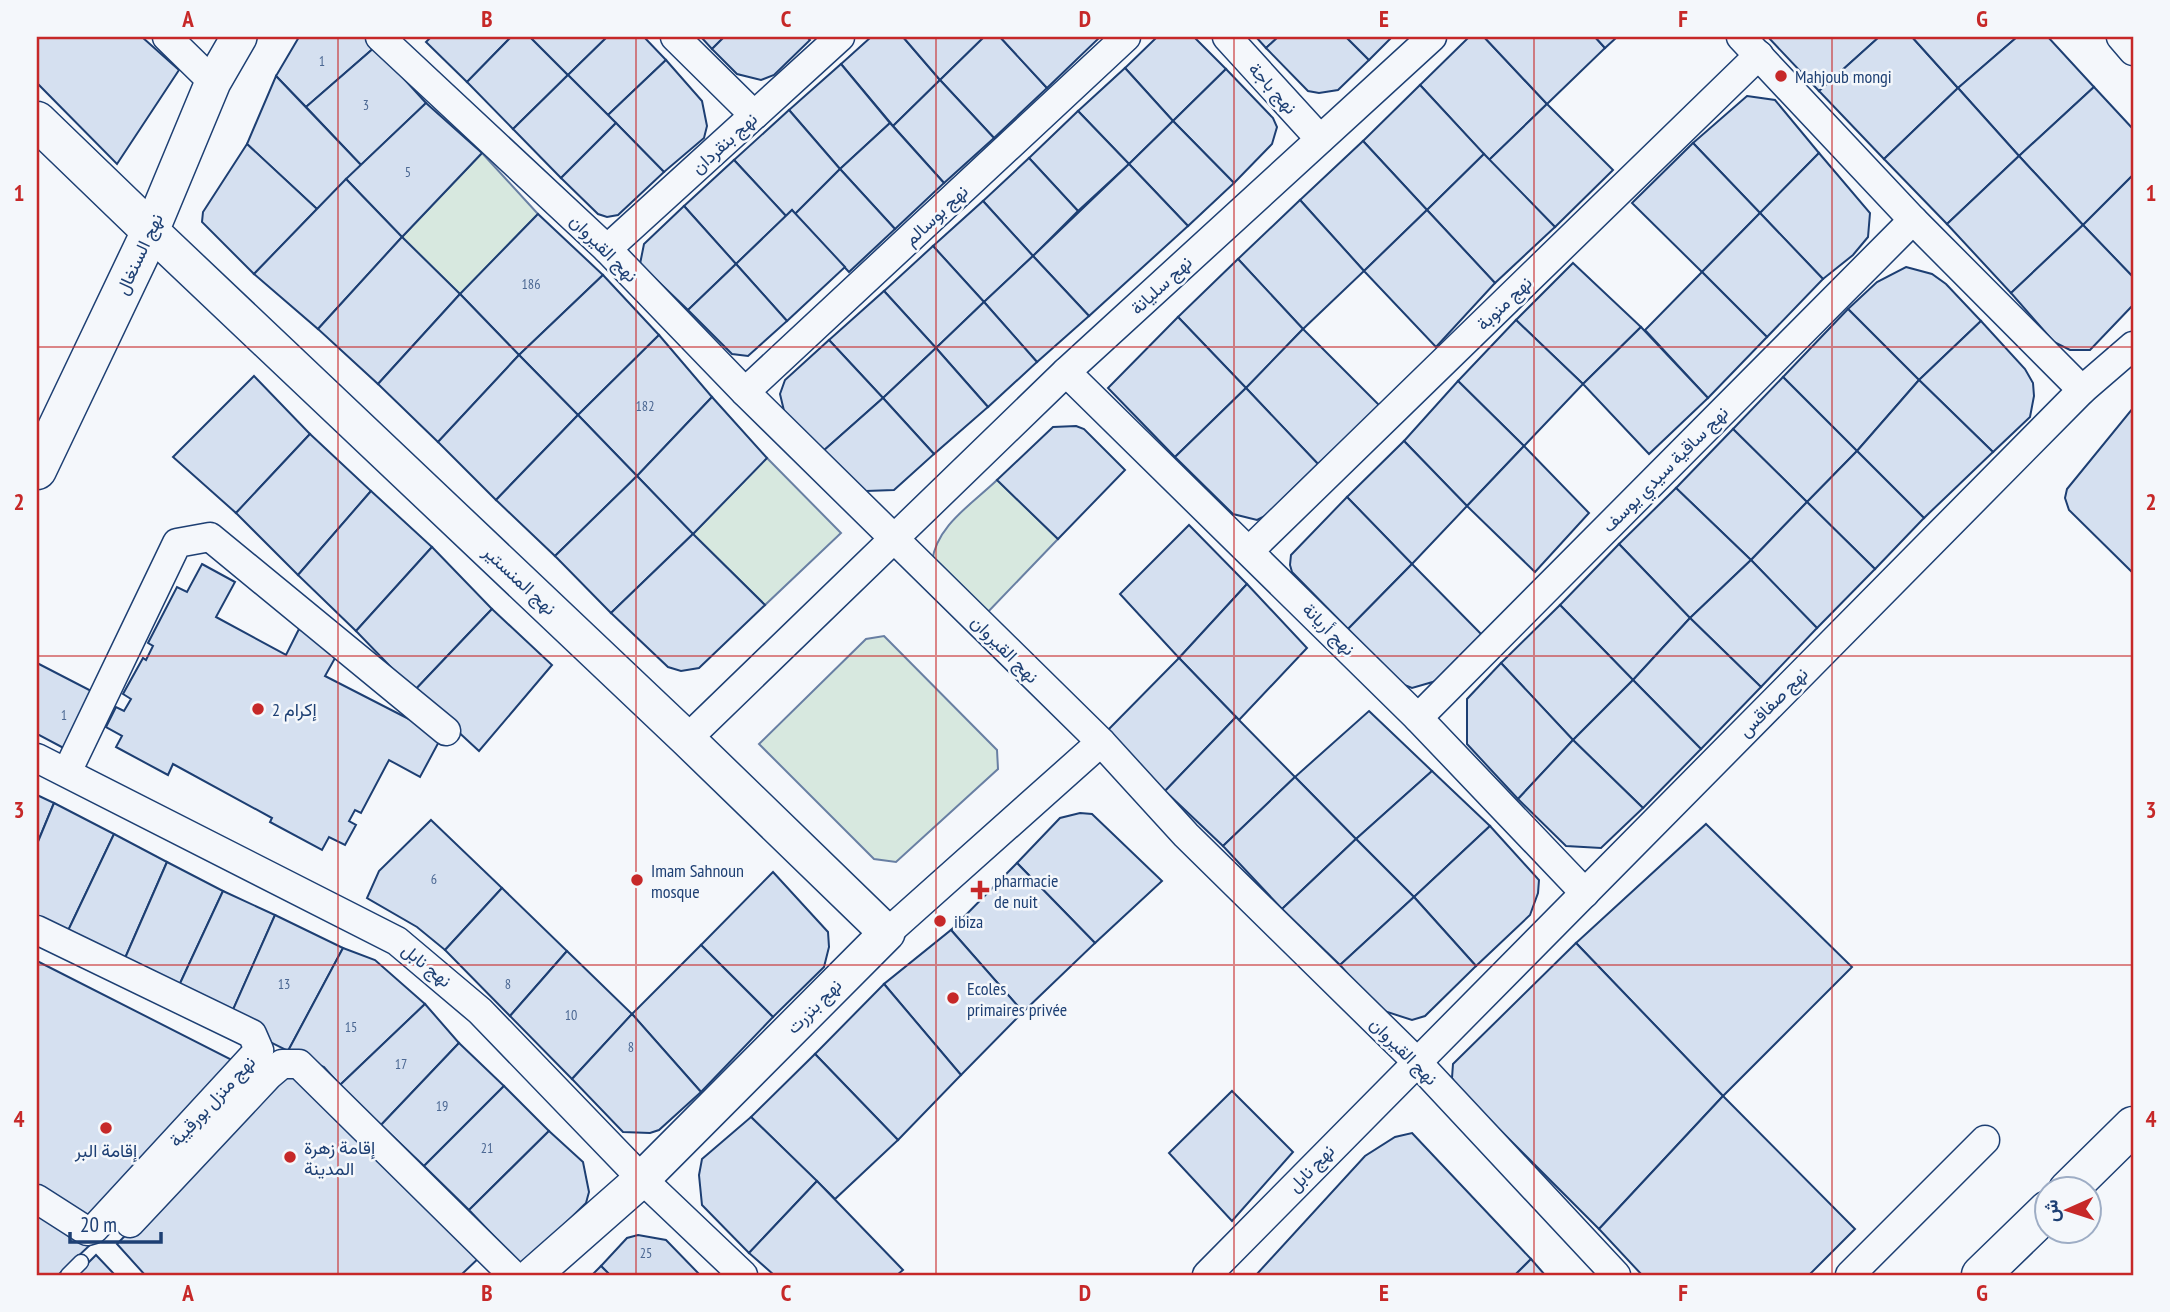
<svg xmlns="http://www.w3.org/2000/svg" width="2170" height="1312" viewBox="0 0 2170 1312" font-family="'PT Sans Narrow',Vazirmatn,sans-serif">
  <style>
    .green { fill: #d7e8df; stroke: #687fa3; stroke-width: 2 }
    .building { fill: #d5e0f0; stroke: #1d3f73; stroke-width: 2 }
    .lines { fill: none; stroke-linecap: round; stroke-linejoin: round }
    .service-casing { stroke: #1d3f73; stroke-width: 17 }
    .minor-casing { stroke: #1d3f73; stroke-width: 31 }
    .tertiary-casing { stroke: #1d3f73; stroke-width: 38 }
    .secondary-casing { stroke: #1d3f73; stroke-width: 41 }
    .primary-casing { stroke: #1d3f73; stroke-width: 41 }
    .service { stroke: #f4f7fb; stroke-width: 14 }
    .minor { stroke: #f4f7fb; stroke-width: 28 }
    .tertiary { stroke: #f4f7fb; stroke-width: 35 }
    .secondary { stroke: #f4f7fb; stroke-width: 38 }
    .primary { stroke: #f4f7fb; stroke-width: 38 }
    .grid { fill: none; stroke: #c62828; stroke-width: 2; stroke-opacity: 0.55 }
    .poi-dot { fill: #c62828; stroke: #f4f7fb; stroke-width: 2.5 }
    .labels { text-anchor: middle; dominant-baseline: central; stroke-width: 5; stroke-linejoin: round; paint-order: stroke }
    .number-label { font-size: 14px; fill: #4b6792 }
    .poi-label { font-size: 18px; fill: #1d3f73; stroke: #f4f7fb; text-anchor: start }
    .street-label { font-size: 18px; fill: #1d3f73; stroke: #f4f7fb }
    .neatline { fill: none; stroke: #c62828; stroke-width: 2.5 }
    .grid-label { font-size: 23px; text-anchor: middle; font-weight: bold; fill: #c62828 }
  </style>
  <rect width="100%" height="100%" fill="#f4f7fb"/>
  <g class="green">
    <polygon points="482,153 538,214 460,294 402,237"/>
    <polygon points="767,458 841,533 765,605 693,534"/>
    <path d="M 997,480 L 1058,539 L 985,615 L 932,562 C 936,526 972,504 997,480 Z"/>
    <polygon points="884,636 997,750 998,769 896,862 874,859 759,744 866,639"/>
  </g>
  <g class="building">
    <polygon points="37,37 142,37 179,70 117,164 37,83"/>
    <polygon points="299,37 365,37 375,47 306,107 276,76"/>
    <polygon points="431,37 511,37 467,82 426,42"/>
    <polygon points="511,37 530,37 568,75 513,129 467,82"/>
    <polygon points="530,37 607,37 568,75"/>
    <polygon points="607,37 644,37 666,60 608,115 568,75"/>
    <polygon points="701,37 724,37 712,49"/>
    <polygon points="724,37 807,37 810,40 774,75 761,80 737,74 712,49"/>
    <polygon points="871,37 903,37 940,80 893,126 841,64"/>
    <polygon points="903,37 984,37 940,80"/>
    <polygon points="984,37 1000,37 1047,88 994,138 940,80"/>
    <polygon points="1000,37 1095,37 1098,39 1047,88"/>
    <polygon points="1157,37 1194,37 1226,69 1173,121 1125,68"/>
    <polygon points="1256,37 1278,37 1266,48"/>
    <polygon points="1278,37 1346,37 1369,60 1338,90 1319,93 1308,91 1266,48"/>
    <polygon points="1346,37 1392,37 1369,60"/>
    <polygon points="1469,37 1484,37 1547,104 1489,160 1420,85"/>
    <polygon points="1484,37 1595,37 1605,48 1547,104"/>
    <polygon points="1595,37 1617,37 1605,48"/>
    <polygon points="1768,37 1879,37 1819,91"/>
    <polygon points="1879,37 1912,37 1958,88 1884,159 1819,91"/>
    <polygon points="1912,37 2017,37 1958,88"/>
    <polygon points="2017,37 2048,37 2094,87 2019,156 1958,88"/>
    <polygon points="375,47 426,103 361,165 306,107"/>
    <polygon points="666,60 702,101 707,126 704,138 664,172 608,115"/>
    <polygon points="841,64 890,123 840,169 789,110"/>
    <polygon points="1125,68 1173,121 1129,164 1078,111"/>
    <polygon points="1226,69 1273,118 1277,127 1272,144 1234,183 1173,121"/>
    <polygon points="568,75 616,123 561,178 513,129"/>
    <polygon points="276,76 361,165 317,209 247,144"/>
    <polygon points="940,80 994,138 944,183 893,126"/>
    <polygon points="1420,85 1484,154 1427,210 1363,141"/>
    <polygon points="2094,87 2133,129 2133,175 2083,225 2019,156"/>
    <polygon points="1958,88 2019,156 1947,224 1884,159"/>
    <polygon points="1747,96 1775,100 1819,153 1760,213 1693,143"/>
    <polygon points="426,103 482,153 402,237 346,179"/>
    <polygon points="1547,104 1613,170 1555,227 1489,160"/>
    <polygon points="789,110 840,169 795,214 792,210 786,216 734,160"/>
    <polygon points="1078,111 1129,164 1078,211 1029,158"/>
    <polygon points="1173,121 1234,183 1188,226 1129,164"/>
    <polygon points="616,123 664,172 618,215 607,217 598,214 561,178"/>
    <polygon points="890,123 944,183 895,229 840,169"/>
    <polygon points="1363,141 1427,210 1364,271 1300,200"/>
    <polygon points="1693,143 1760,213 1702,272 1632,203"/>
    <polygon points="247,144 317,209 254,274 202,222 203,212"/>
    <polygon points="1819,153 1870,213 1868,237 1853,255 1823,279 1760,213"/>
    <polygon points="1484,154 1555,227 1495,283 1427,210"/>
    <polygon points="2019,156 2083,225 2011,293 1947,224"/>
    <polygon points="1029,158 1078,211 1033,256 983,201"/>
    <polygon points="734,160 786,216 736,264 684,206"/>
    <polygon points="1129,164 1188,226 1089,316 1033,256"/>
    <polygon points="840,169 895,229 849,272 795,214"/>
    <polygon points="2133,175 2133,277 2083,225"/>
    <polygon points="346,179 402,237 318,329 254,274"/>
    <polygon points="1300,200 1364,271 1303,329 1238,259"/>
    <polygon points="983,201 1033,256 984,302 933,246"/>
    <polygon points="684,206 736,264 688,310 640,264 644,244"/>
    <polygon points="792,210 845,267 787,321 736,264"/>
    <polygon points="1427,210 1495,283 1436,347 1364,271"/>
    <polygon points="1760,213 1823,279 1767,337 1702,272"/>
    <polygon points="538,214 603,275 519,355 460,294"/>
    <polygon points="2083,225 2133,277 2133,305 2090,350 2070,350 2054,342 2011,293"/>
    <polygon points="402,237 460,294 378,384 318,329"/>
    <polygon points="933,246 984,302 936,348 884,291"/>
    <polygon points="1033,256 1089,316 1037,362 984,302"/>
    <polygon points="1238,259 1303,329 1246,388 1178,317"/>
    <polygon points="1573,263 1641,327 1583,384 1516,320"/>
    <polygon points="736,264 787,321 748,356 732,354 688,310"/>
    <polygon points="1906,267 1932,274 1946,284 1981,321 1919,380 1848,309 1877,282"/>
    <polygon points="1702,272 1767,337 1708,398 1645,330"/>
    <polygon points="603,275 659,335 578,415 519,355"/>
    <polygon points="884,291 936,348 883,398 829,340"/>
    <polygon points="460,294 519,355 438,442 378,384"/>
    <polygon points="984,302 1037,362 988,407 936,348"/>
    <polygon points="1848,309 1919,380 1857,451 1783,377"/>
    <polygon points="1178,317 1246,388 1175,457 1108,388"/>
    <polygon points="1516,320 1583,384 1524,446 1458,381"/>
    <polygon points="1981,321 2025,369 2033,383 2034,396 2030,417 1993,452 1919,380"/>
    <polygon points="1641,327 1708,398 1649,454 1583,384"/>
    <polygon points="1303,329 1380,406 1318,464 1246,388"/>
    <polygon points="659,335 712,397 637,476 578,415"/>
    <polygon points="829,340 883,398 822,452 785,415 780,394 785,380"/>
    <polygon points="936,348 988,407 934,454 883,398"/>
    <polygon points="519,355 578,415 496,500 438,442"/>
    <polygon points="254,376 310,434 236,513 173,457"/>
    <polygon points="1783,377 1857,451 1807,502 1733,429"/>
    <polygon points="1919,380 1993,452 1924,518 1857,451"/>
    <polygon points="1458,381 1524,446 1467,506 1404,441"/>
    <polygon points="1246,388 1318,464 1265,516 1257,520 1233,514 1175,457"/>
    <polygon points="712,397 767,458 693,534 637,476"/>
    <polygon points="883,398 934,454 894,490 866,491 848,480 822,452"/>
    <polygon points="2133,408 2133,573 2069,510 2065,498 2067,489"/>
    <polygon points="578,415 637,476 555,556 496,500"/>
    <polygon points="1076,426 1084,429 1125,470 1058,539 997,480 1053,427"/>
    <polygon points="1733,429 1807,502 1751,560 1676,488"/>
    <polygon points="310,434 371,491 298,575 236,513"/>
    <polygon points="1404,441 1467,506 1412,564 1347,497"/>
    <polygon points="1524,446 1589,513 1535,572 1467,506"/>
    <polygon points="1857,451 1924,518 1875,569 1807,502"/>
    <polygon points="637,476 693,534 611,613 555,556"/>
    <polygon points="1676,488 1751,560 1690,618 1619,544"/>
    <polygon points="371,491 432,547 356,631 298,575"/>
    <polygon points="1347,497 1412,564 1348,629 1292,572 1290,565 1291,555"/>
    <polygon points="1807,502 1875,569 1817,628 1751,560"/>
    <polygon points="1189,525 1247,584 1179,658 1120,594"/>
    <polygon points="693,534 765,605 699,668 681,671 668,667 611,613"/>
    <polygon points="1619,544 1690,618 1633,680 1560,605"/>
    <polygon points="432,547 492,609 414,691 356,631"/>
    <polygon points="1751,560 1817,628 1761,687 1690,618"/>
    <polygon points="202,564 235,582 216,617 286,655 299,629 339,651 325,676 442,736 420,777 389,760 361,813 355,810 349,821 356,825 345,845 329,837 322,850 270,822 272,818 173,764 168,775 116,747 122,736 106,727 116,707 124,711 131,699 123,694 143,658 146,660 153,646 148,643 177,587 187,592"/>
    <polygon points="1412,564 1485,638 1436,681 1412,688 1402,684 1348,629"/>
    <polygon points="1247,584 1307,648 1239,720 1179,658"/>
    <polygon points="1560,605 1633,680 1573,740 1501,663"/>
    <polygon points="492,609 552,665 479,751 414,691"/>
    <polygon points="1690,618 1761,687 1701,749 1633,680"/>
    <polygon points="1179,658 1236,717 1165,791 1105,733"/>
    <polygon points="37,663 99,695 73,753 37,734"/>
    <polygon points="1501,663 1573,740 1518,799 1467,744 1467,699"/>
    <polygon points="1633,680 1701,749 1643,808 1573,740"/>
    <polygon points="1369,711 1432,771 1356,839 1295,777"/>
    <polygon points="1236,717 1295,777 1223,846 1165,791"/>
    <polygon points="1573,740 1643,808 1601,848 1566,846 1518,799"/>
    <polygon points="1432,771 1490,826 1414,897 1356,839"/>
    <polygon points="1295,777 1356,839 1282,909 1223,846"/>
    <polygon points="37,795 54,803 37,844"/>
    <polygon points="54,803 114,834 65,937 37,923 37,844"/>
    <polygon points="1080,813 1092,814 1162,881 1095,943 1017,863 1060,818"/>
    <polygon points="431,820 502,888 445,950 417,927 367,898 379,871"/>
    <polygon points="1706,824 1852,967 1723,1096 1576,943"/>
    <polygon points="1490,826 1539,880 1538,893 1530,915 1476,966 1414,897"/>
    <polygon points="114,834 167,862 122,965 65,937"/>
    <polygon points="1356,839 1414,897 1340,965 1282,909"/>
    <polygon points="167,862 223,891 176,992 122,965"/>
    <polygon points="1017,863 1095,943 1023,1012 951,930"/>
    <polygon points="773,872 828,932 829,947 824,967 773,1017 701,945"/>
    <polygon points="502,888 567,951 510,1016 445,950"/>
    <polygon points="223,891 275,915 228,1021 176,992"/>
    <polygon points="1414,897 1476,966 1425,1016 1412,1020 1378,1009 1340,965"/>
    <polygon points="275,915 343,948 288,1051 228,1021"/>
    <polygon points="951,930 1023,1012 961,1075 884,984"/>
    <polygon points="1576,943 1723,1096 1599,1229 1460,1090 1452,1078 1453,1064"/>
    <polygon points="701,945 773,1017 701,1092 632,1014"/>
    <polygon points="343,948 375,960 425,1004 340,1085 324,1067 288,1051"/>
    <polygon points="567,951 632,1014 572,1079 510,1016"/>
    <polygon points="37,961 232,1060 91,1229 37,1195"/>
    <polygon points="884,984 961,1075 898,1140 815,1054"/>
    <polygon points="425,1004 459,1043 381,1125 340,1085"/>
    <polygon points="632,1014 701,1092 659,1130 650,1133 623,1132 572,1079"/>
    <polygon points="459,1043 504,1086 424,1166 381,1125"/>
    <polygon points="815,1054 898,1140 835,1199 751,1117"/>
    <polygon points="285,1070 483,1254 461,1275 145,1275 117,1244"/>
    <polygon points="504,1086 549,1131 469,1210 424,1166"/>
    <polygon points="1232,1091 1293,1152 1232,1221 1169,1153"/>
    <polygon points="1723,1096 1855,1229 1809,1275 1642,1275 1599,1229"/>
    <polygon points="751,1117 817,1181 749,1253 702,1205 699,1175 702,1159"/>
    <polygon points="549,1131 583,1162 589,1192 586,1203 522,1266 469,1210"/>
    <polygon points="1412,1133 1531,1259 1515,1275 1256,1275 1365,1156 1395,1137"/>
    <polygon points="817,1181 903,1270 897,1275 774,1275 749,1253"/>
    <polygon points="37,1214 89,1246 58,1275 37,1275"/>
    <polygon points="638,1235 666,1240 700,1275 610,1275 601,1266 627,1238"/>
    <polygon points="96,1255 115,1275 76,1275"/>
    <polygon points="1531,1259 1545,1275 1515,1275"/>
    <polygon points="601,1266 610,1275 592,1275"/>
  </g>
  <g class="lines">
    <defs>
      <polyline id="service" points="68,1275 81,1262"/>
      <g id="minor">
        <polyline points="167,37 213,82"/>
        <polyline points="380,37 607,249 745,392 1101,742 1186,835 1416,1061 1616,1275"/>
        <polyline points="675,37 754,115"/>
        <polyline points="1227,37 1320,139"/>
        <polyline points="1741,37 1913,220 2082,390"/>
        <polyline points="2121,37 2133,51"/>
        <polyline points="607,249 840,37"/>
        <polyline points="1066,372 1418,718 1585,893"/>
        <polyline points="745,392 1126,37"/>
        <polyline points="1250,550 1759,55"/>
        <polyline points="1418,718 1913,220"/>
        <polyline points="687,739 1066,372 1432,37"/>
        <polyline points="37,758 397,941 480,1011 642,1179 743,1275"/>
        <polyline points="67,772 177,543 210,537 446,731"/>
        <polyline points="37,930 252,1034 259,1050 94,1229 87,1231 37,1199"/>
        <polyline points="887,933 1101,742"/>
        <polyline points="130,1223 269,1075 282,1064 299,1064 513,1275"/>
        <polyline points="1207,1275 2082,390 2133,346"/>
        <polyline points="1850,1275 1985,1140"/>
      </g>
      <polyline id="tertiary" points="239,37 213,82 151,231 687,739 887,933 642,1179 533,1275"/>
      <polyline id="secondary" points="37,121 151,231 37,470"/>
      <g id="primary">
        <polyline points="2068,1190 2133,1126"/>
        <polyline points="1981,1275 2048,1210"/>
      </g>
    </defs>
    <use href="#service" class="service-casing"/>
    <use href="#minor" class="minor-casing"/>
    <use href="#tertiary" class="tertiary-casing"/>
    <use href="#secondary" class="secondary-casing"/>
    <use href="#primary" class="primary-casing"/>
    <use href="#service" class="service"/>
    <use href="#minor" class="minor"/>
    <use href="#tertiary" class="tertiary"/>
    <use href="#secondary" class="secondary"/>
    <use href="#primary" class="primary"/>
  </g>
  <path class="grid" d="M 338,37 L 338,1275M 636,37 L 636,1275M 936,37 L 936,1275M 1234,37 L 1234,1275M 1534,37 L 1534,1275M 1832,37 L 1832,1275M 37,347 L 2133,347M 37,656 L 2133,656M 37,965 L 2133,965"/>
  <g class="poi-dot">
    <circle cx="1781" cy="76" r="7"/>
    <circle cx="258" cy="709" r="7"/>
    <circle cx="637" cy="880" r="7"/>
    <path d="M976.5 879.5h7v7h7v7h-7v7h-7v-7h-7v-7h7z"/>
    <circle cx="940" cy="921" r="7"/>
    <circle cx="953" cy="998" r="7"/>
    <circle cx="106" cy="1128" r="7"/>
    <circle cx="290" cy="1157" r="7"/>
  </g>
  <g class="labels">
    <g class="number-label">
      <text x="322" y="61">1</text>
      <text x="366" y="105">3</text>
      <text x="408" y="172">5</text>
      <text x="531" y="284">186</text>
      <text x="645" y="406">182</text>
      <text x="64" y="715">1</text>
      <text x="434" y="879">6</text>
      <text x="284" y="984">13</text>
      <text x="508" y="984">8</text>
      <text x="571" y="1015">10</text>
      <text x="351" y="1027">15</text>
      <text x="631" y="1047">8</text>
      <text x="401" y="1064">17</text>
      <text x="442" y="1106">19</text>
      <text x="487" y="1148">21</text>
      <text x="646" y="1253">25</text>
    </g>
    <g class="poi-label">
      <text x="1795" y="76">Mahjoub mongi</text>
      <text x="272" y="709">إكرام 2</text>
      <text x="651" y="870">Imam Sahnoun<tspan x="651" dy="21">mosque</tspan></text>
      <text x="994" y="880">pharmacie<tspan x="994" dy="21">de nuit</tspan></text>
      <text x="954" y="921">ibiza</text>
      <text x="967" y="988">Ecoles<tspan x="967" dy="21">primaires privée</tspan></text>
      <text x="304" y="1147">إقامة زهرة<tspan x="304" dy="21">المدينة</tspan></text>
      <text x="106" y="1150" text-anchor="middle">إقامة البر</text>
    </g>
    <g class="street-label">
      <text transform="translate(1273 88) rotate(48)">نهج باجة</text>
      <text transform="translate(724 143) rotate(-42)">نهج بنقردان</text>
      <text transform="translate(936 215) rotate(-43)">نهج بوسالم</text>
      <text transform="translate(604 248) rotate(45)">نهج القيروان</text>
      <text transform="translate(139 254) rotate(-65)">نهج السنغال</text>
      <text transform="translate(1161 285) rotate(-43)">نهج سليانة</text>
      <text transform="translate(1504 303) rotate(-44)">نهج منوبة</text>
      <text transform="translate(1665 469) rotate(-45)">نهج ساقية سيدي يوسف</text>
      <text transform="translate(520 580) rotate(43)">نهج المنستير</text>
      <text transform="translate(1329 629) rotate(45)">نهج أريانة</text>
      <text transform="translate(1005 649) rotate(45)">نهج القيروان</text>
      <text transform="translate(1773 702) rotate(-45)">نهج صفاقس</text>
      <text transform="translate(427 965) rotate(39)">نهج نابل</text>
      <text transform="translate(814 1006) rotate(-45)">نهج بنزرت</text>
      <text transform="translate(1404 1051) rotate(45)">نهج القيروان</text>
      <text transform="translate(212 1101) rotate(-47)">نهج منزل بورقيبة</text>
      <text transform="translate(1311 1168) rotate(-46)">نهج نابل</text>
    </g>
  </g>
  <rect width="2170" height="1312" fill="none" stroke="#f4f7fb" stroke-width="77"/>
  <g transform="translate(2068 1210) rotate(267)"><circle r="33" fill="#f4f7fb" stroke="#9eadc5" stroke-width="2"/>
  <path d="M0-5L12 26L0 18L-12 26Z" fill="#c62828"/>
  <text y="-10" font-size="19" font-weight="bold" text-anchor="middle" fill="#1d3f73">ش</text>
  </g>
  <path d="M70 1232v10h91v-10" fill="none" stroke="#1d3f73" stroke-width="3.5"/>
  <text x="80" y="1232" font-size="21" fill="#1d3f73" stroke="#f4f7fb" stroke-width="5" paint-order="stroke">20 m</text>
  <rect x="38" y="38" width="2094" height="1236" class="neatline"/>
  <g class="grid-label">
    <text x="188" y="27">A</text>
    <text x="487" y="27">B</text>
    <text x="786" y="27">C</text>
    <text x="1085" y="27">D</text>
    <text x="1384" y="27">E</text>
    <text x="1683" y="27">F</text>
    <text x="1982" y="27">G</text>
    <text x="19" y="201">1</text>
    <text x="2151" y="201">1</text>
    <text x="19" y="510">2</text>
    <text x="2151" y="510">2</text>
    <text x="19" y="818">3</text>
    <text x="2151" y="818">3</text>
    <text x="19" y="1127">4</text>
    <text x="2151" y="1127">4</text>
    <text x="188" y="1301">A</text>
    <text x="487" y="1301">B</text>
    <text x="786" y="1301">C</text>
    <text x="1085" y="1301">D</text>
    <text x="1384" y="1301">E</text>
    <text x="1683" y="1301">F</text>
    <text x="1982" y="1301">G</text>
  </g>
</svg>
